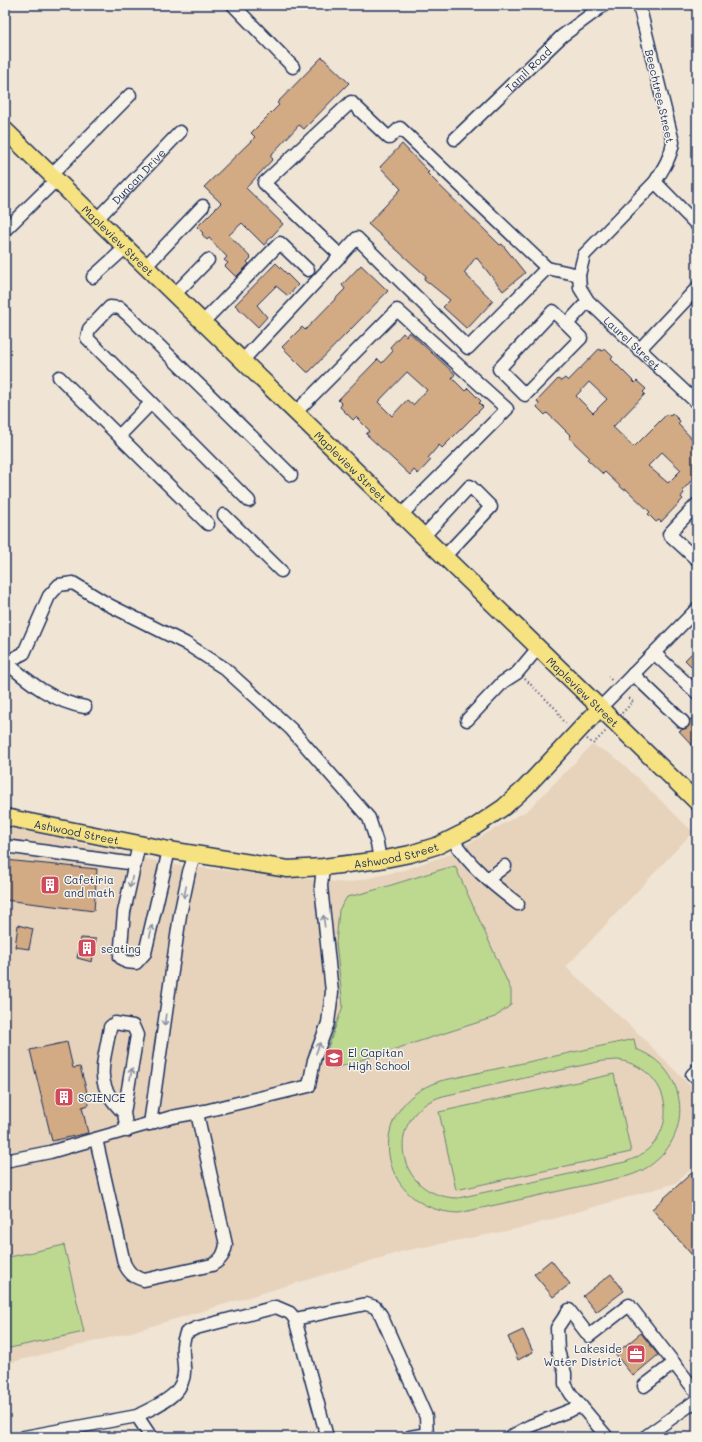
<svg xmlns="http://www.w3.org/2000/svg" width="702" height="1442" viewBox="0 0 702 1442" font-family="Mali,sans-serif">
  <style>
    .built { fill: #e7d3bc }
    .green { fill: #bdd88f; stroke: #6c8476; fill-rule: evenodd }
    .building { fill: #d2aa84; stroke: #1b2f5e; fill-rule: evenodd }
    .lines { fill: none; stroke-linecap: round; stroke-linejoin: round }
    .minor-casing { stroke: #1b2f5e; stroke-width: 15 }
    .major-casing { stroke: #1b2f5e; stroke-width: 19 }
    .path { stroke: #1b2f5e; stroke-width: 2; stroke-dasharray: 1 3; stroke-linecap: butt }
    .minor { stroke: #f7f3e8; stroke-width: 12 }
    .major { stroke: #f6e281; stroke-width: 16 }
    .oneway { stroke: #8991a3 }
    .labels { text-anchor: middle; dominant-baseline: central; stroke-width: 3; stroke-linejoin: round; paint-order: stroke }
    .street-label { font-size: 11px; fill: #1b2f5e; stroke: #f7f3e8 }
    .poi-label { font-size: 11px; fill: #1b2f5e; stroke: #f7f3e8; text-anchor: start }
  </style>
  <rect width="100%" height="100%" fill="#f0e4d4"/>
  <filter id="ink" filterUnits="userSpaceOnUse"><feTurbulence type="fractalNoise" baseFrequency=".025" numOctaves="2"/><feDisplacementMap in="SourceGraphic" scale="8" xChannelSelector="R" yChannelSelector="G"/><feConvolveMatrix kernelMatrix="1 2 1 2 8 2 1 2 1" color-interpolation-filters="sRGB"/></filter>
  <g filter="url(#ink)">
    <polygon class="built" points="592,745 607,752 621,762 693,832 566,967 641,1036 697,1093 697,1164 676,1183 526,1227 404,1251 128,1333 5,1364 5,826 173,865 347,883 404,870 450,854 528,810"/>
    <g class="green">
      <path d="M 455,866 L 511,990 L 511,1005 L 495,1017 L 333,1069 L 323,1061 L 343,1006 L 336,943 L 339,910 L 347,897 C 384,889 419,875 455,866 Z"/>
      <path d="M 634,1039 L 636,1049 C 699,1073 692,1157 628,1176 L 459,1213 C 377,1211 361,1106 440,1081 ZM 618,1060 C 677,1070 682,1144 625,1162 L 458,1198 C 394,1197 382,1114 443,1096 L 602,1061 Z"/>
      <polygon points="614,1074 631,1152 456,1190 439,1112"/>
      <polygon points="64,1245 84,1332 5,1349 5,1258"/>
    </g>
    <g class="building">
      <polygon points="322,57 349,83 304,129 299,125 270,156 273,159 246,188 283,224 264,245 242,223 229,235 251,258 247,262 249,264 236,277 225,266 228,263 224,260 227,257 209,238 207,240 202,234 203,233 197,227 221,203 204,187 255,137 251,133 279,105 277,103"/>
      <polygon points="402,144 429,172 427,173 500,245 502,244 525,273 503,291 476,257 464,273 493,301 467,329 443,307 450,300 424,279 426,276 368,224 401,189 380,167"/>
      <polygon points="276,263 298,285 288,296 276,286 257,305 267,317 258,327 235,305"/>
      <polygon points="361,265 388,291 309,372 307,372 282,347 302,327 305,330 345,289 342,285"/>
      <path d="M 409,332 L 455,374 L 452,378 L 465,391 L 468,388 L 481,401 L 479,403 L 483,407 L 442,448 L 439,445 L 428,458 L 431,460 L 418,474 L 414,470 L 410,475 L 366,434 L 370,431 L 356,417 L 353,420 L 340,407 L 342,404 L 338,400 L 378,359 L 382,363 L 393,351 L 390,347 L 403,333 L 406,336 ZM 407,372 L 427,390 L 413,405 L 407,400 L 392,416 L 378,402 Z"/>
      <path d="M 599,349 L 602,351 L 605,349 L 613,357 L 611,359 L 635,383 L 637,381 L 646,389 L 643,392 L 645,394 L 613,427 L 634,447 L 667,414 L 670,416 L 672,413 L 680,421 L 678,424 L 697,444 L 697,474 L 682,491 L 684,493 L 681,497 L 683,499 L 661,522 L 659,520 L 656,522 L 648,514 L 650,512 L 626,489 L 624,490 L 605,472 L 603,474 L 587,459 L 589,457 L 569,438 L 571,436 L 558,423 L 547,413 L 545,415 L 537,407 L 539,404 L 537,401 L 558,379 L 561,381 L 565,378 L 568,381 ZM 589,382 L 607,399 L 593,413 L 576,396 ZM 662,452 L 681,470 L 668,483 L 648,466 Z"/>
      <polygon points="697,648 697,672 685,660"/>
      <polygon points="697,713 697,750 679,731 688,727 690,720"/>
      <polygon points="5,860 97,869 94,911 5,900"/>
      <polygon points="18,925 33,929 29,949 15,947"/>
      <polygon points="81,938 96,939 92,962 77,958"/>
      <polygon points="67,1042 73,1068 80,1067 86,1088 89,1105 82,1107 88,1133 52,1141 30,1050"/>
      <polygon points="697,1168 697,1249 691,1254 652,1209"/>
      <polygon points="551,1260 570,1284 553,1297 534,1274"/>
      <polygon points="611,1274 624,1291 596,1312 583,1296"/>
      <polygon points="523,1330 533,1352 518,1360 508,1337"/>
      <polygon points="641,1333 658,1355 633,1376 615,1354"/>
    </g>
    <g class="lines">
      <defs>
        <g id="minor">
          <polyline points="233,5 293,67"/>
          <path id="s1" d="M 639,5 L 673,142 C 671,157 663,169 655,182 L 584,255 L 579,275 L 580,288 L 588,301 L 697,403"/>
          <path id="s2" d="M 455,139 L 562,36 L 604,5"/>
          <polyline points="51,175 130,95"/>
          <polyline points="655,182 697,225"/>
          <path id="s3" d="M 96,220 L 180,132"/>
          <polyline points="5,230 56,180"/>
          <polyline points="341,256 264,183 351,102 389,138 400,128 547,268"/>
          <polyline points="145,267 203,206"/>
          <polyline points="93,277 125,248"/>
          <polyline points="174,295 208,260"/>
          <polyline points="202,323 280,243 308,270"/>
          <polyline points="567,324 581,338 525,395 499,369 553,311 567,324 588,301"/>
          <polyline points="639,350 697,288"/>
          <polyline points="242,361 357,238 468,348 547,268 579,275"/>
          <polyline points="59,377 208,524"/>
          <polyline points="295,413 397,310 507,409 401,515"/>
          <polyline points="119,436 151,403"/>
          <polyline points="249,501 87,338 89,329 110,307 120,308 128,315 291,475"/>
          <polyline points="697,504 669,534 695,558 697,556"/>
          <polyline points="224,515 281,571"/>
          <polyline points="423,537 470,486 491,507 444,557"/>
          <polyline points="654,653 697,693"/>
          <polyline points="5,663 24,653 49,596 59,585 73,583 109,605 185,643 224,668 291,729 369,818 377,843 380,860"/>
          <path d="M 7,663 C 30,683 54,702 85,707"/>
          <polyline points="633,674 683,722"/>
          <polyline points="600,708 697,609"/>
          <polyline points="467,720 503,682 517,673 538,648"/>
          <path d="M 452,838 C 468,865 493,885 518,904"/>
          <polyline points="139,844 124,912 120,957 126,962 136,963 145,953 169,850"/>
          <polyline points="5,846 135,864"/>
          <polyline points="488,879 505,866"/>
          <polyline points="692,1075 697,1070"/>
          <path d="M 124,1113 C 92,1083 104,1066 110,1027 L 115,1023 L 133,1026 L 137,1035 L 124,1113 L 127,1131"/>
          <polyline points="150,1124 180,915 189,872 195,854"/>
          <path d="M 96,1139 L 124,1263 C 129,1273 133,1277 144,1280 L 212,1265 C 221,1260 224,1255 226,1245 L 197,1113"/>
          <polyline points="5,1161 50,1152 172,1117 205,1111 309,1086 314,1060 328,1023 332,992 321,886 323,867"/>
          <polyline points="295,1319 327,1437"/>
          <polyline points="644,1386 674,1363"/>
          <path d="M 137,1416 C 159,1404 187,1395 184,1366 C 183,1353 181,1345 186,1333 L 196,1328 L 276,1307 L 290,1313 L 295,1319 L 366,1304 L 375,1307 L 381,1315 L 426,1417 L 427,1437"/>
          <polyline points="24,1437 137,1416 151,1437"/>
          <polyline points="410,1437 427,1434"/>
          <polyline points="510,1437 530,1426 581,1406"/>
          <polyline points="607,1437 571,1394 565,1384 565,1373 558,1351 557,1328 569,1310 589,1336 629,1305 697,1393"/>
          <polyline points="645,1437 697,1400"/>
        </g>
        <g id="major">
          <path id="s4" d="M 5,130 L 697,802"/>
          <path id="s5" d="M 5,817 L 169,850 L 288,869 L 323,867 L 380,860 L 410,854 L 439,845 L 473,828 L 504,807 L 525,788 L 600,708"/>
        </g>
      </defs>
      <use href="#minor" class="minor-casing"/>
      <use href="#major" class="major-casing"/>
      <g class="path">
        <polyline points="608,676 612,681"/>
        <polyline points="525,679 557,710 562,720 568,725"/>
        <polyline points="622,713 633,702 627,696"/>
        <polyline points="587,739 593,744 606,731"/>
      </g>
      <use href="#minor" class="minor"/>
      <use href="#major" class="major"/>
    </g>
    <defs><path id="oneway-shaft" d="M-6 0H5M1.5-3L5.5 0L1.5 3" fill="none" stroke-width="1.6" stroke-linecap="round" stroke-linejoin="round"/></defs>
    <g class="oneway">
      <use href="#oneway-shaft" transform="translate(131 882) rotate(103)"/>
      <use href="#oneway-shaft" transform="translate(185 892) rotate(102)"/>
      <use href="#oneway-shaft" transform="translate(324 921) rotate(-97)"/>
      <use href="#oneway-shaft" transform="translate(151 931) rotate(-79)"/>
      <use href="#oneway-shaft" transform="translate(165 1020) rotate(98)"/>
      <use href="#oneway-shaft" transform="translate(318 1048) rotate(-70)"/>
      <use href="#oneway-shaft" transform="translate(131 1074) rotate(-80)"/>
    </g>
  </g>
  <defs>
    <symbol id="building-square" viewBox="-11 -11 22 22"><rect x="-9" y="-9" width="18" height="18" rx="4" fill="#d1495b" stroke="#f7f3e8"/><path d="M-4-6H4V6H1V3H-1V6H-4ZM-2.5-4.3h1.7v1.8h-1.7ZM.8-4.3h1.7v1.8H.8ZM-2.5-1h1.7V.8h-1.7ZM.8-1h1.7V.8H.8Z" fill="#fff"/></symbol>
    <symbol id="school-square" viewBox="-11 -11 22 22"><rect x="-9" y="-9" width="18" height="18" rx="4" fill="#d1495b" stroke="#f7f3e8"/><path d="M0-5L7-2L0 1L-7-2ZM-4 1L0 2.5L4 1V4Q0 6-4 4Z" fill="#fff"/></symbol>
    <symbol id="office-square" viewBox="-11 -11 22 22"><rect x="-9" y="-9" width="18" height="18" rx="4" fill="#d1495b" stroke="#f7f3e8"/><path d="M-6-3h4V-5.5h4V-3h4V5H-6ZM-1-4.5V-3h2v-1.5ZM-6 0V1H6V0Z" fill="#fff"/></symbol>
  </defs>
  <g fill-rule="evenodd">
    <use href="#building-square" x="39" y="874" width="22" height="22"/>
    <use href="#building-square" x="76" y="937" width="22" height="22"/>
    <use href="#school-square" x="323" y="1047" width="22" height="22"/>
    <use href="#building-square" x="53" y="1086" width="22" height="22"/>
    <use href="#office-square" x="625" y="1343" width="22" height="22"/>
  </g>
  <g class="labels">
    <g class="street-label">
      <text stroke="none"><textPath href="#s2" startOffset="101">Tamil Road</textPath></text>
      <text transform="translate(660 96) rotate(77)">Beechtree Street</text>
      <text stroke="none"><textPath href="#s3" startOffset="61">Duncan Drive</textPath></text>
      <text stroke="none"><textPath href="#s4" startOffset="158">Mapleview Street</textPath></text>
      <text stroke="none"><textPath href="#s1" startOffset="397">Laurel Street</textPath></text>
      <text stroke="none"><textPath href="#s4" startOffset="482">Mapleview Street</textPath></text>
      <text stroke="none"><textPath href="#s4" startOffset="806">Mapleview Street</textPath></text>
      <text stroke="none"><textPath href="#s5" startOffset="73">Ashwood Street</textPath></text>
      <text stroke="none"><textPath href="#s5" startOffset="397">Ashwood Street</textPath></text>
    </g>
    <g class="poi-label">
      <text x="64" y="879">Cafetiria<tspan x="64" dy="13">and math</tspan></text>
      <text x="101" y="948">seating</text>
      <text x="348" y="1052">El Capitan<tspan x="348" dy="13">High School</tspan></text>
      <text x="78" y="1097">SCIENCE</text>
      <text x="622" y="1348" text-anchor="end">Lakeside<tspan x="622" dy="13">Water District</tspan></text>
    </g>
  </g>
  <rect width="702" height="1442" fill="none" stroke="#f7f3e8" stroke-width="20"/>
  <rect x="10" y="10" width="682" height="1422" fill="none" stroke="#1b2f5e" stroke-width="1.5" filter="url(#ink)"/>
</svg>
